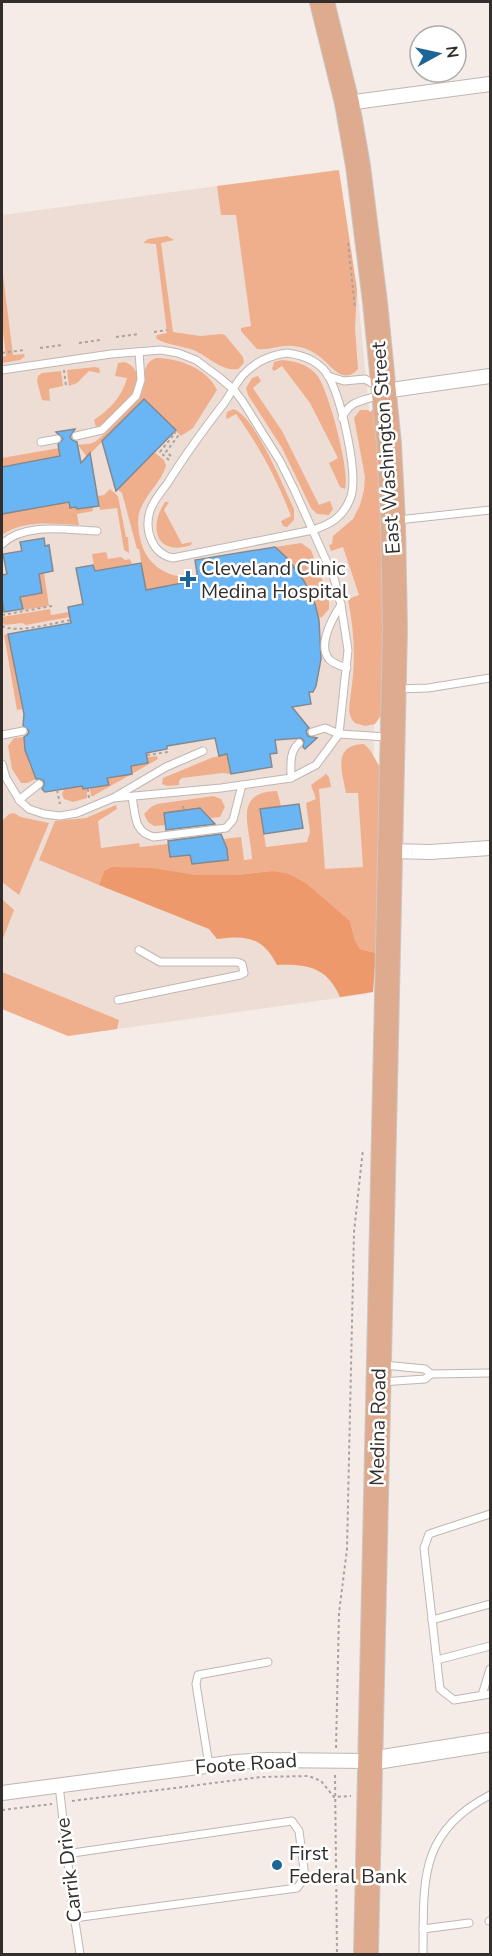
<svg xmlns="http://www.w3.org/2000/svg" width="492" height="1956" viewBox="0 0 492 1956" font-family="'Nunito Sans',sans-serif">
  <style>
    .built { fill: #eeddd5 }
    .green { fill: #f0af8c }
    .forest { fill: #ee996b }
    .building { fill: #6ab6f5; stroke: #83898f; stroke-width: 1.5 }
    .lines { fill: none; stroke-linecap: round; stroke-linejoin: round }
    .service-casing { stroke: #bfb6b2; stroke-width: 9 }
    .minor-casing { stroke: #bfb6b2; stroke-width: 16 }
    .tertiary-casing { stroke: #bfb6b2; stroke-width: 20 }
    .trunk-casing { stroke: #c9c9c8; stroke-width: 26 }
    .path { stroke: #a9a29f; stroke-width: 2; stroke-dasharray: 3 3; stroke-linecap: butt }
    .service { stroke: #fff; stroke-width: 7 }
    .minor { stroke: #fff; stroke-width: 14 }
    .tertiary { stroke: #fff; stroke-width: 18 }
    .trunk { stroke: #dfab8f; stroke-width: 24 }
    .poi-dot { fill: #1d6498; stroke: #fff; stroke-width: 2 }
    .labels { text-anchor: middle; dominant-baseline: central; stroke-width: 5; stroke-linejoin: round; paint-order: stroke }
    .street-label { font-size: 20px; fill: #312e2c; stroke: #fff }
    .poi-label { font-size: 20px; fill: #312e2c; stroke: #fff; text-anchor: start }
  </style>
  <rect width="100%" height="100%" fill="#f5ece8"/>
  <polygon class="built" points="336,170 358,296 374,460 375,698 367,994 68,1036 2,1009 2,215"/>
  <g class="green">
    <path d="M 339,170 L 357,289 L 355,328 L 358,369 C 343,386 331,365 320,357 C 314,352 306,348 299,347 C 283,343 271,351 257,349 L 241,331 L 241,328 L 251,326 L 236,215 L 221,215 L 217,186 Z"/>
    <path d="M 167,236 L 174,240 L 161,243 L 173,332 L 200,336 L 221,334 L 225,335 L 243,357 L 244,363 L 238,369 C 222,372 208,356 193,350 C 183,346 162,344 156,338 L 157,335 L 167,333 L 156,244 L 143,243 L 148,239 Z"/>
    <polygon points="2,267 13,355 24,354 25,356 20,360 2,363 2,357 6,356 2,324"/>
    <path d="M 156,358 C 178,358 207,368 217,390 L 193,428 L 181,436 L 144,399 L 87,457 L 78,445 C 83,444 91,445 96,441 C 104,436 137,402 141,394 C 148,381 139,364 156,358 Z"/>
    <path d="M 282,360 C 295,361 307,364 316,374 C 328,386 351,474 345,489 L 340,487 L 329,463 L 338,458 L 310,403 L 282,366 L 274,371 L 272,369 L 274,362 Z"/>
    <path d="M 125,362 C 140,368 139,381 133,394 L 105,423 L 96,427 L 94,420 C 110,409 122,397 127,378 L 115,376 L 118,363 Z"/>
    <polygon points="95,367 99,368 100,373 89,371 77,383 69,386 67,370"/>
    <polygon points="61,371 63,386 49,389 50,401 42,400 37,381 38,376 42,373"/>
    <polygon points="258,376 261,381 253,388 282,431 319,505 330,501 333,509 329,515 317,514 311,508 282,448 248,395 246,388 252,378"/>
    <path d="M 233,409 C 254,414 284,488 294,509 L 294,520 L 287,527 L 283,526 L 281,521 L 291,516 C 277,479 259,446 236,414 L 227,419 L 226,417 L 227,412 Z"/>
    <path d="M 373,409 L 376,411 L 384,529 L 382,714 L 375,724 L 365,726 L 355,723 C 346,714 350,704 351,692 C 356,660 354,630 348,599 L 359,595 L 343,547 L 331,551 L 329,545 L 332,544 L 333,536 L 353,519 L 360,505 L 364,490 L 365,477 L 354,418 L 360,410 L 368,410 L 370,412 Z"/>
    <polygon points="59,448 60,457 2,467 2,458"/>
    <path d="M 154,452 L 164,460 L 166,466 C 161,482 146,494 140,510 C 137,519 138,528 140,538 C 146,567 171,581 199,576 L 201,584 L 196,581 L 146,590 L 139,549 L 137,549 L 122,493 L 117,489 Z"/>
    <polygon points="110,489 118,496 126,537 128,537 129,553 124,550 117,508 100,510 98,496 104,495"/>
    <path d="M 69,502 L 70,507 L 76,507 L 77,509 L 92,507 L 93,511 L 77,514 L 79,525 C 53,524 25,519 2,535 L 2,514 Z"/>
    <path d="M 165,502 L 169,502 L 164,510 L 182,544 L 192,542 L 191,545 C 156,557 148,527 165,502 Z"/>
    <path d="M 301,543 L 311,550 L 329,598 L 329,609 L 322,617 L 318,618 C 311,589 297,568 275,547 Z"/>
    <polygon points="106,552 108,559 121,557 125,560 130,559 132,564 95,571 92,554"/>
    <polygon points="39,573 44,573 49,606 23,610 20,597 42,593"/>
    <polygon points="50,609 51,615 69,612 70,617 26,625 22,623 5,625 2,622 2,617"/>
    <polygon points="8,634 22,709 17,710 4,635"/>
    <polygon points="24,737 29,764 36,779 27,783 21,783 12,769 8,746 14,738"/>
    <path d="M 364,744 L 370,750 L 381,769 L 376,953 L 360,949 L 355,940 L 350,921 L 328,903 L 272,871 L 236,875 L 189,875 L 104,871 L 99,885 L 39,860 L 55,821 L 86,818 L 116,805 L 117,809 L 98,821 L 101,848 L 139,843 L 140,847 L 168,844 L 170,857 L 190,855 L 192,864 L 228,860 L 224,839 L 241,837 L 244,860 L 252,859 C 251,829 231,792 277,791 L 281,806 L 260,810 L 266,847 L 307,842 L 310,832 L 306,803 L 316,799 L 311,785 L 326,774 L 329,777 L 331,787 L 319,789 L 325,869 L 363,867 L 358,793 L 346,793 C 342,771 332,745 364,744 Z"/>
    <polygon points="227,754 231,774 223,773 182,778 179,781 179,785 167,786 162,784 163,778 211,758"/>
    <polygon points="157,756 158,759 93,796 91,796 90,788 108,785 107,778 132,774 131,766 148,763 147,757"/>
    <polygon points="82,783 83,789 87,789 87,798 73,802 64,799 62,794 64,789"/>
    <polygon points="213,796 221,799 225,807 220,817 211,818 200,808 165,813 166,825 154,826 148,822 144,814 151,807 157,804"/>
    <polygon points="14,813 21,817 49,823 19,895 2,882 2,821 9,814"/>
    <polygon points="2,899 14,910 2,941"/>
    <polygon points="2,972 119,1020 117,1029 68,1036 2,1009"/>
  </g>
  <path class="forest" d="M 112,867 L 152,868 L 195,875 L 236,875 L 272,871 L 289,874 L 307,884 L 350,921 L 355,940 L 360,949 L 376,953 L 373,992 L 340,997 C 327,967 307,964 277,965 C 263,937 246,935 217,939 L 209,929 L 99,885 L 104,871 Z"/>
  <g class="building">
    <polygon points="144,399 176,430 116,491 102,441"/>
    <polygon points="75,429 70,437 72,440 77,442 81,463 90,453 99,506 77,509 76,507 70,508 69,502 2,514 2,467 60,456 58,444 63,439 56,432"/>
    <polygon points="44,538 45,546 49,545 53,571 39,574 42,593 20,597 23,609 4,612 2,598 2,575 7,574 3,554 22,551 20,542"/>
    <polygon points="275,547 287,558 304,581 315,604 319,620 321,659 316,686 313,692 309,692 311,704 292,707 309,728 306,731 308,736 317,738 305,749 303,747 304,741 301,738 275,740 277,753 270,754 272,767 231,774 227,754 219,756 215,738 167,746 167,749 146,753 148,763 131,766 132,774 107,778 109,785 83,789 82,786 45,792 42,789 44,785 44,781 40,779 36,779 25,750 24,737 27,735 29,731 23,726 24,714 8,634 71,623 68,607 83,604 76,568 93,565 95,571 141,563 146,590 198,580 195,560"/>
    <polygon points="299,804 303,828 264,834 260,809"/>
    <polygon points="200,808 215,824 166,830 164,813"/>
    <polygon points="221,834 227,849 228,860 192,864 190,855 170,857 168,841"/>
  </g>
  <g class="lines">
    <defs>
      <g id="service">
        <path d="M 287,353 C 303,355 320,361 329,377 C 341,400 360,476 350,499 C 343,517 331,524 313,530 L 173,558 C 152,554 144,530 150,511 C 153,501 161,492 167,484 C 185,455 204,429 225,402 C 231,393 236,383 243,375 C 255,362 270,355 287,353 Z"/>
        <polyline points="2,370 111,354 161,350 178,353 196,360 219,377 234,390 243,402 280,461 294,489 334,578 341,605 348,650 339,734 316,765 291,778 221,788 113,798 77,813 60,816 44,814 29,809 20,801 6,778 2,764"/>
        <polyline points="328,376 344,381 365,379 377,386"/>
        <path d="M 342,418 C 351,398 363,403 380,394"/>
        <polyline points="76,436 102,430 136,396 141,380 139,352"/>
        <polyline points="41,442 57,439"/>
        <polyline points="398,520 490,510"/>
        <path d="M 2,544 C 25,522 67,530 97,531"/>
        <path d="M 341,605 C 333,617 317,645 329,659 C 333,664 341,666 347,668"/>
        <polyline points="396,689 428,688 490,678"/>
        <polyline points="312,732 325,728 339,734 387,737"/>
        <polyline points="2,735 23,731"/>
        <path d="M 291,778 C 291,765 289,752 299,743"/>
        <polyline points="115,797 166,767 203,751"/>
        <path d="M 132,797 C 136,815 133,832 154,837 L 226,828 L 233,820 L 242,785"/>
        <polyline points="19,800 39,784"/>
        <polyline points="118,1000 240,975 244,973 242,964 237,962 160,962 139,950"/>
        <polyline points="431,1374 490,1373"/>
        <polyline points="381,1382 425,1379 431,1374 425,1369 384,1365"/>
        <polyline points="490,1514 429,1534 424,1548 440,1689 454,1700 490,1694"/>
        <polyline points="432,1620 490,1604"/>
        <polyline points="437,1660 490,1646"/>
        <polyline points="482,1695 490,1669"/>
        <polyline points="209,1765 196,1684 198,1675 268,1662"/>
        <polyline points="59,1785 73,1908 80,1954"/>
        <polyline points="66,1854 292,1821 299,1831 305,1877 297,1888 74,1918"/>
        <polyline points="489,1921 490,1921"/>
        <polyline points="423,1929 469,1923"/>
        <path d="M 423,1954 C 424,1883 417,1833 490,1795"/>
      </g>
      <g id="minor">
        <polyline points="347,103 490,84"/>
        <polyline points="384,391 490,376"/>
        <polyline points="390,851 430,852 490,848"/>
        <polyline points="2,1793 236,1762 266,1760 370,1761"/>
      </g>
      <polyline id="tertiary" points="370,1761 490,1742"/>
      <polyline id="trunk" points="322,2 347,103 358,166 375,302 389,444 393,521 395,629 366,1954"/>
    </defs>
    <use href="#service" class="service-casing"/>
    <use href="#minor" class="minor-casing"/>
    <use href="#tertiary" class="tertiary-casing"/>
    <use href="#trunk" class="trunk-casing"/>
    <g class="path">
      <polyline points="348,243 355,308"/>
      <polyline points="154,332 167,330"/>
      <polyline points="116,337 139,334"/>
      <polyline points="79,343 100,340"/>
      <polyline points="40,348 62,345"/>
      <polyline points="2,353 24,350"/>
      <polyline points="64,370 66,386"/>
      <polyline points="171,456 166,452 178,436 174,432"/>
      <polyline points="169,460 160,452 175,433"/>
      <polyline points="2,615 52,606"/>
      <path d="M 2,626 C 17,634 53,623 71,620"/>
      <polyline points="147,755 168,752"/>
      <polyline points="88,789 89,798"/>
      <polyline points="57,790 60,804"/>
      <polyline points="183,806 184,810"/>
      <polyline points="336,1748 339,1613 347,1549 354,1232 363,1149"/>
      <polyline points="335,1775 337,1954"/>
      <polyline points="72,1801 261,1777 309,1776 321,1781 334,1797 351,1796"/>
      <polyline points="2,1810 52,1804"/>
    </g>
    <use href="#service" class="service"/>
    <use href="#minor" class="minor"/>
    <use href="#tertiary" class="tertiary"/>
    <use href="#trunk" class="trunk"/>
  </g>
  <g class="poi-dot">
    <path d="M185 570h6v6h6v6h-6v6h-6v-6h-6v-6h6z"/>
    <circle cx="277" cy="1865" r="6"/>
  </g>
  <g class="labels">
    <g class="street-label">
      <text transform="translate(386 448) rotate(-94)">East Washington Street</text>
      <text transform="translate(378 1427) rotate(-89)">Medina Road</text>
      <text transform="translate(246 1764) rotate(-4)">Foote Road</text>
      <text transform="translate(69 1870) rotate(-97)">Carrik Drive</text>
    </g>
    <g class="poi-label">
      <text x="201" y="568">Cleveland Clinic<tspan x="201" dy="23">Medina Hospital</tspan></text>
      <text x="289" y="1853">First<tspan x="289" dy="23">Federal Bank</tspan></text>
    </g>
  </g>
  <rect width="492" height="1956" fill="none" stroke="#312e2c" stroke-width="6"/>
  <g transform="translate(438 54) rotate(82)"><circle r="28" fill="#ffffff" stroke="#adabab" stroke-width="1.5"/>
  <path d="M0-4.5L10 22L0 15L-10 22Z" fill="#1d6498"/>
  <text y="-9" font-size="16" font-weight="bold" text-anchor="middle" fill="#312e2c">N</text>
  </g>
</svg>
